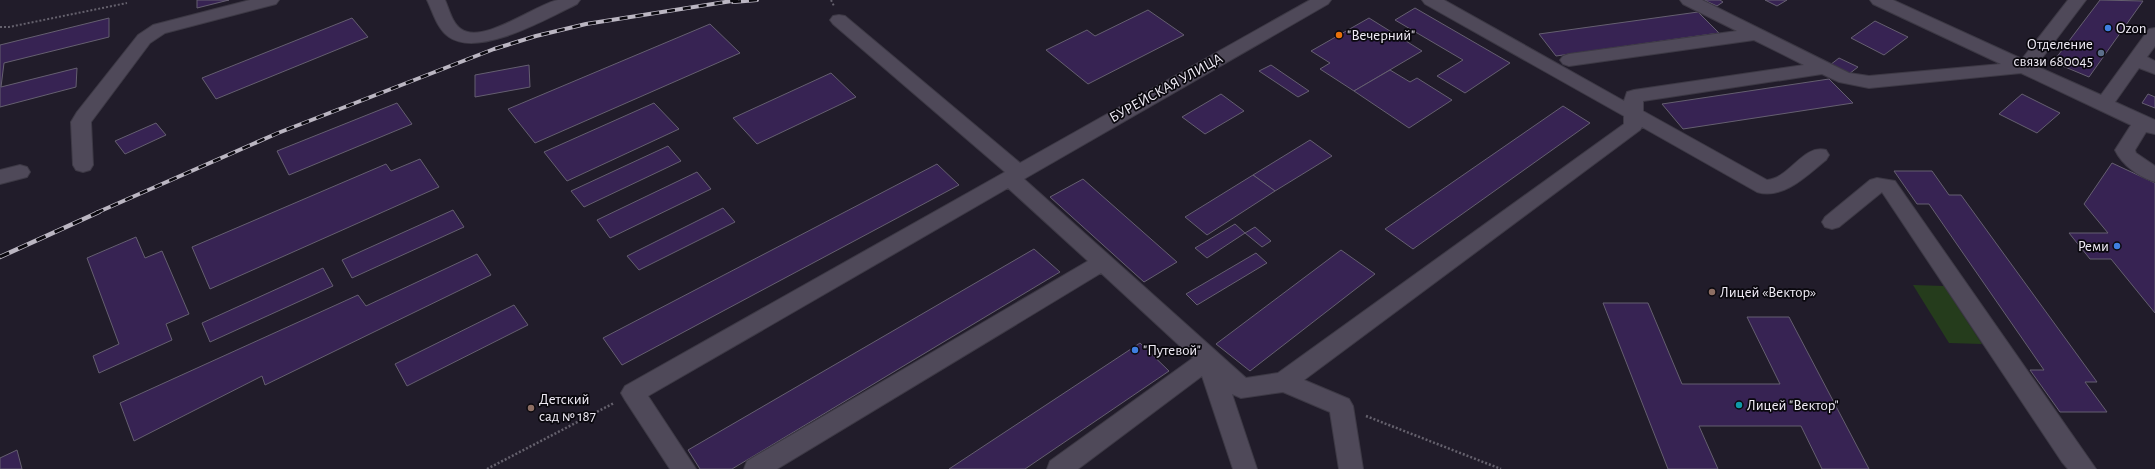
<svg xmlns="http://www.w3.org/2000/svg" width="2155" height="469" viewBox="0 0 2155 469" font-family="'Alegreya Sans',sans-serif">
  <style>
    .green { fill: #253c1c }
    .building { fill: #372353; stroke: #655f70 }
    .lines { fill: none; stroke-linecap: round; stroke-linejoin: round }
    .minor-casing { stroke: #3d3945; stroke-width: 2 }
    .path-far1 { stroke: #65616d; stroke-width: 2; stroke-dasharray: 2 2; stroke-linecap: butt }
    .path { stroke: #65616d; stroke-width: 2.5; stroke-dasharray: 2 2; stroke-linecap: butt }
    .minor { fill: #4f4959; fill-rule: evenodd }
    .rail-far1-casing { stroke: #bbb6c2; stroke-width: 4 }
    .rail-casing { stroke: #bbb6c2; stroke-width: 4.5 }
    .rail-far1 { stroke: #0a080e; stroke-width: 2.5; stroke-dasharray: 8; stroke-linecap: butt }
    .rail { stroke: #0a080e; stroke-width: 3; stroke-dasharray: 10; stroke-linecap: butt }
    .shop-dot { fill: #3f7fe0; stroke: #0a080e; stroke-width: 1.5 }
    .food-dot { fill: #e8710a; stroke: #0a080e; stroke-width: 1.5 }
    .service-dot { fill: #5c6f8a; stroke: #0a080e; stroke-width: 1.5 }
    .education-dot { fill: #8d6e63; stroke: #0a080e; stroke-width: 1.5 }
    .culture-dot { fill: #0f9aa8; stroke: #0a080e; stroke-width: 1.5 }
    .labels { text-anchor: middle; dominant-baseline: central; stroke-width: 3.5; stroke-linejoin: round; paint-order: stroke }
    .poi-label { font-size: 15px; fill: #efebf5; stroke: #0a080e; text-anchor: start }
    .street-label { font-size: 15px; fill: #efebf5; stroke: #0a080e }
  </style>
  <rect width="100%" height="100%" fill="#211c2a"/>
  <polygon class="green" points="1913,285 1944,286 1982,344 1949,343"/>
  <g class="building">
    <polygon points="197,0 229,0 197,8"/>
    <polygon points="1704,0 1720,0 1723,2 1717,6"/>
    <polygon points="1765,0 1787,0 1777,6"/>
    <polygon points="2100,0 2143,1 2089,77 2053,62"/>
    <polygon points="1415,8 1510,63 1465,93 1437,76 1463,60 1395,20"/>
    <polygon points="1148,10 1184,35 1088,84 1046,50 1087,30 1095,36"/>
    <polygon points="1698,12 1719,33 1556,56 1539,34"/>
    <polygon points="109,18 109,37 4,63 1,87 77,68 76,87 0,107 0,45"/>
    <polygon points="352,18 368,37 216,99 202,78"/>
    <polygon points="1369,18 1422,51 1354,91 1320,69 1330,63 1311,51"/>
    <polygon points="1875,21 1908,37 1884,55 1851,38"/>
    <polygon points="710,24 740,53 535,143 508,109"/>
    <polygon points="1839,58 1858,67 1849,74 1830,65"/>
    <polygon points="529,65 530,87 475,97 475,75"/>
    <polygon points="1271,65 1309,91 1298,97 1259,71"/>
    <polygon points="1390,70 1410,82 1417,78 1452,100 1409,128 1354,91"/>
    <polygon points="831,73 856,97 757,144 733,118"/>
    <polygon points="1829,79 1853,103 1683,129 1662,104"/>
    <polygon points="1221,94 1244,111 1205,134 1182,117"/>
    <polygon points="2022,94 2060,113 2037,133 1999,114"/>
    <polygon points="2148,94 2155,97 2155,108 2142,103"/>
    <polygon points="397,103 412,124 289,175 277,151"/>
    <polygon points="654,103 679,129 567,181 544,152"/>
    <polygon points="1563,106 1590,123 1413,249 1385,229"/>
    <polygon points="156,123 166,135 125,154 115,141"/>
    <polygon points="1310,140 1332,156 1275,191 1253,175"/>
    <polygon points="668,146 681,161 584,207 571,191"/>
    <polygon points="420,159 439,187 210,289 192,247 386,164 391,171"/>
    <polygon points="2112,163 2155,183 2155,313 2111,259 2090,259 2069,233 2108,233 2084,204"/>
    <polygon points="937,164 959,185 622,365 603,338"/>
    <polygon points="1894,171 1932,171 1949,195 1961,195 2097,382 2085,382 2107,412 2060,412 2030,370 2044,370 1929,204 1917,204"/>
    <polygon points="697,172 711,189 610,238 597,220"/>
    <polygon points="1253,175 1275,191 1207,235 1185,217"/>
    <polygon points="1083,179 1177,262 1144,282 1050,197"/>
    <polygon points="723,208 735,222 639,270 627,256"/>
    <polygon points="453,210 464,227 352,278 342,260"/>
    <polygon points="1235,224 1245,233 1207,258 1195,248"/>
    <polygon points="1255,227 1271,241 1262,247 1245,233"/>
    <polygon points="136,237 145,258 162,251 189,314 166,324 172,340 99,373 93,356 119,344 87,258"/>
    <polygon points="1034,249 1060,272 732,469 700,469 688,450"/>
    <polygon points="1341,250 1375,274 1250,371 1216,344"/>
    <polygon points="1256,253 1267,263 1197,305 1186,294"/>
    <polygon points="477,254 491,275 265,385 262,376 134,441 120,403 358,295 366,306"/>
    <polygon points="323,268 333,286 210,342 202,323"/>
    <polygon points="1603,303 1648,303 1682,384 1780,384 1747,317 1789,317 1869,469 1822,469 1801,426 1699,426 1718,469 1668,469"/>
    <polygon points="514,305 528,325 407,386 395,364"/>
    <polygon points="1140,343 1169,371 1025,469 949,469"/>
    <polygon points="17,450 22,469 0,469 0,458"/>
  </g>
  <g class="lines">
    <defs>
      <g id="minor">
        <polygon points="250,0 279,0 276,4 165,33 150,43 91,122 93,165 90,170 83,172 76,170 73,165 71,122 77,112 138,35 153,25"/>
        <path d="M 427,0 L 445,0 C 449,9 452,23 461,29 C 483,45 536,4 558,0 C 565,0 573,0 580,0 L 577,4 C 548,18 479,58 449,37 C 437,29 433,12 427,0 Z"/>
        <path d="M 1310,0 L 1331,0 L 1328,4 L 1024,179 L 1246,378 L 1278,373 L 1624,124 L 1624,116 L 1425,4 L 1422,0 L 1444,0 L 1624,101 L 1627,92 L 1634,90 L 1804,65 L 1754,40 L 1569,66 L 1563,64 L 1560,60 L 1563,56 L 1569,54 L 1737,31 L 1683,4 L 1680,0 L 1702,0 L 1849,73 L 1869,76 L 2001,64 L 1873,4 L 1870,0 L 1893,0 L 2022,59 L 2068,0 L 2086,0 L 2036,66 L 2101,95 L 2149,29 L 2155,28 L 2155,46 L 2147,57 L 2155,61 L 2155,74 L 2139,68 L 2115,102 L 2155,120 L 2155,134 L 2146,132 L 2135,150 L 2136,153 L 2155,166 L 2155,182 C 2139,177 2122,165 2115,150 L 2131,125 L 2021,73 L 1869,88 L 1839,82 L 1822,74 L 1643,101 L 1643,111 L 1767,180 C 1790,178 1803,144 1826,150 L 1829,155 L 1826,160 C 1807,175 1784,200 1757,192 L 1642,127 L 1640,130 L 1304,380 L 1349,399 L 1353,406 L 1363,469 L 1339,469 L 1330,412 L 1283,392 L 1241,398 L 1232,394 L 1257,469 L 1233,469 L 1202,376 L 1078,469 L 1047,469 L 1050,461 L 1193,358 L 1101,273 L 777,469 L 744,469 L 747,461 L 1088,261 L 1008,188 L 648,396 L 696,469 L 670,469 L 625,400 L 621,393 L 625,386 L 1005,172 L 833,24 L 830,20 L 833,16 L 839,15 L 845,16 L 1020,163 Z"/>
        <polygon points="20,165 27,167 30,172 27,177 0,184 0,170"/>
        <polygon points="1877,178 1895,181 2096,469 2068,469 2062,462 1882,192 1839,227 1832,229 1825,227 1822,222 1825,217 1870,180"/>
      </g>
    </defs>
    <use href="#minor" class="minor-casing"/>
    <g class="path-far1">
      <polyline points="831,0 834,6"/>
      <polyline points="0,27 9,27 127,3"/>
    </g>
    <g class="path">
      <polyline points="1366,416 1501,469"/>
      <polyline points="487,469 614,403"/>
    </g>
    <use href="#minor" class="minor"/>
    <defs>
      <g id="rail-far1">
        <polyline points="733,2 757,0"/>
        <polyline points="96,213 278,133 494,49 536,36 586,24 738,0"/>
      </g>
      <polyline id="rail" points="0,257 99,212"/>
    </defs>
    <use href="#rail-far1" class="rail-far1-casing"/>
    <use href="#rail" class="rail-casing"/>
    <use href="#rail-far1" class="rail-far1"/>
    <use href="#rail" class="rail"/>
  </g>
  <g class="shop-dot">
    <circle cx="2108" cy="28" r="4"/>
    <circle cx="2117" cy="246" r="4"/>
    <circle cx="1135" cy="350" r="4"/>
  </g>
  <circle class="food-dot" cx="1339" cy="35" r="4"/>
  <circle class="service-dot" cx="2101" cy="53" r="4"/>
  <g class="education-dot">
    <circle cx="1712" cy="292" r="4"/>
    <circle cx="531" cy="408" r="4"/>
  </g>
  <circle class="culture-dot" cx="1739" cy="405" r="4"/>
  <g class="labels">
    <g class="poi-label">
      <text x="2116" y="28">Ozon</text>
      <text x="1347" y="35">"Вечерний"</text>
      <text x="2093" y="44" text-anchor="end">Отделение<tspan x="2093" dy="17">связи 680045</tspan></text>
      <text x="2109" y="246" text-anchor="end">Реми</text>
      <text x="1720" y="292">Лицей «Вектор»</text>
      <text x="1143" y="350">"Путевой"</text>
      <text x="539" y="399">Детский<tspan x="539" dy="17">сад № 187</tspan></text>
      <text x="1747" y="405">Лицей "Вектор"</text>
    </g>
    <g class="street-label">
      <text transform="translate(1166 88) rotate(-29)">БУРЕЙСКАЯ УЛИЦА</text>
    </g>
  </g>
</svg>
